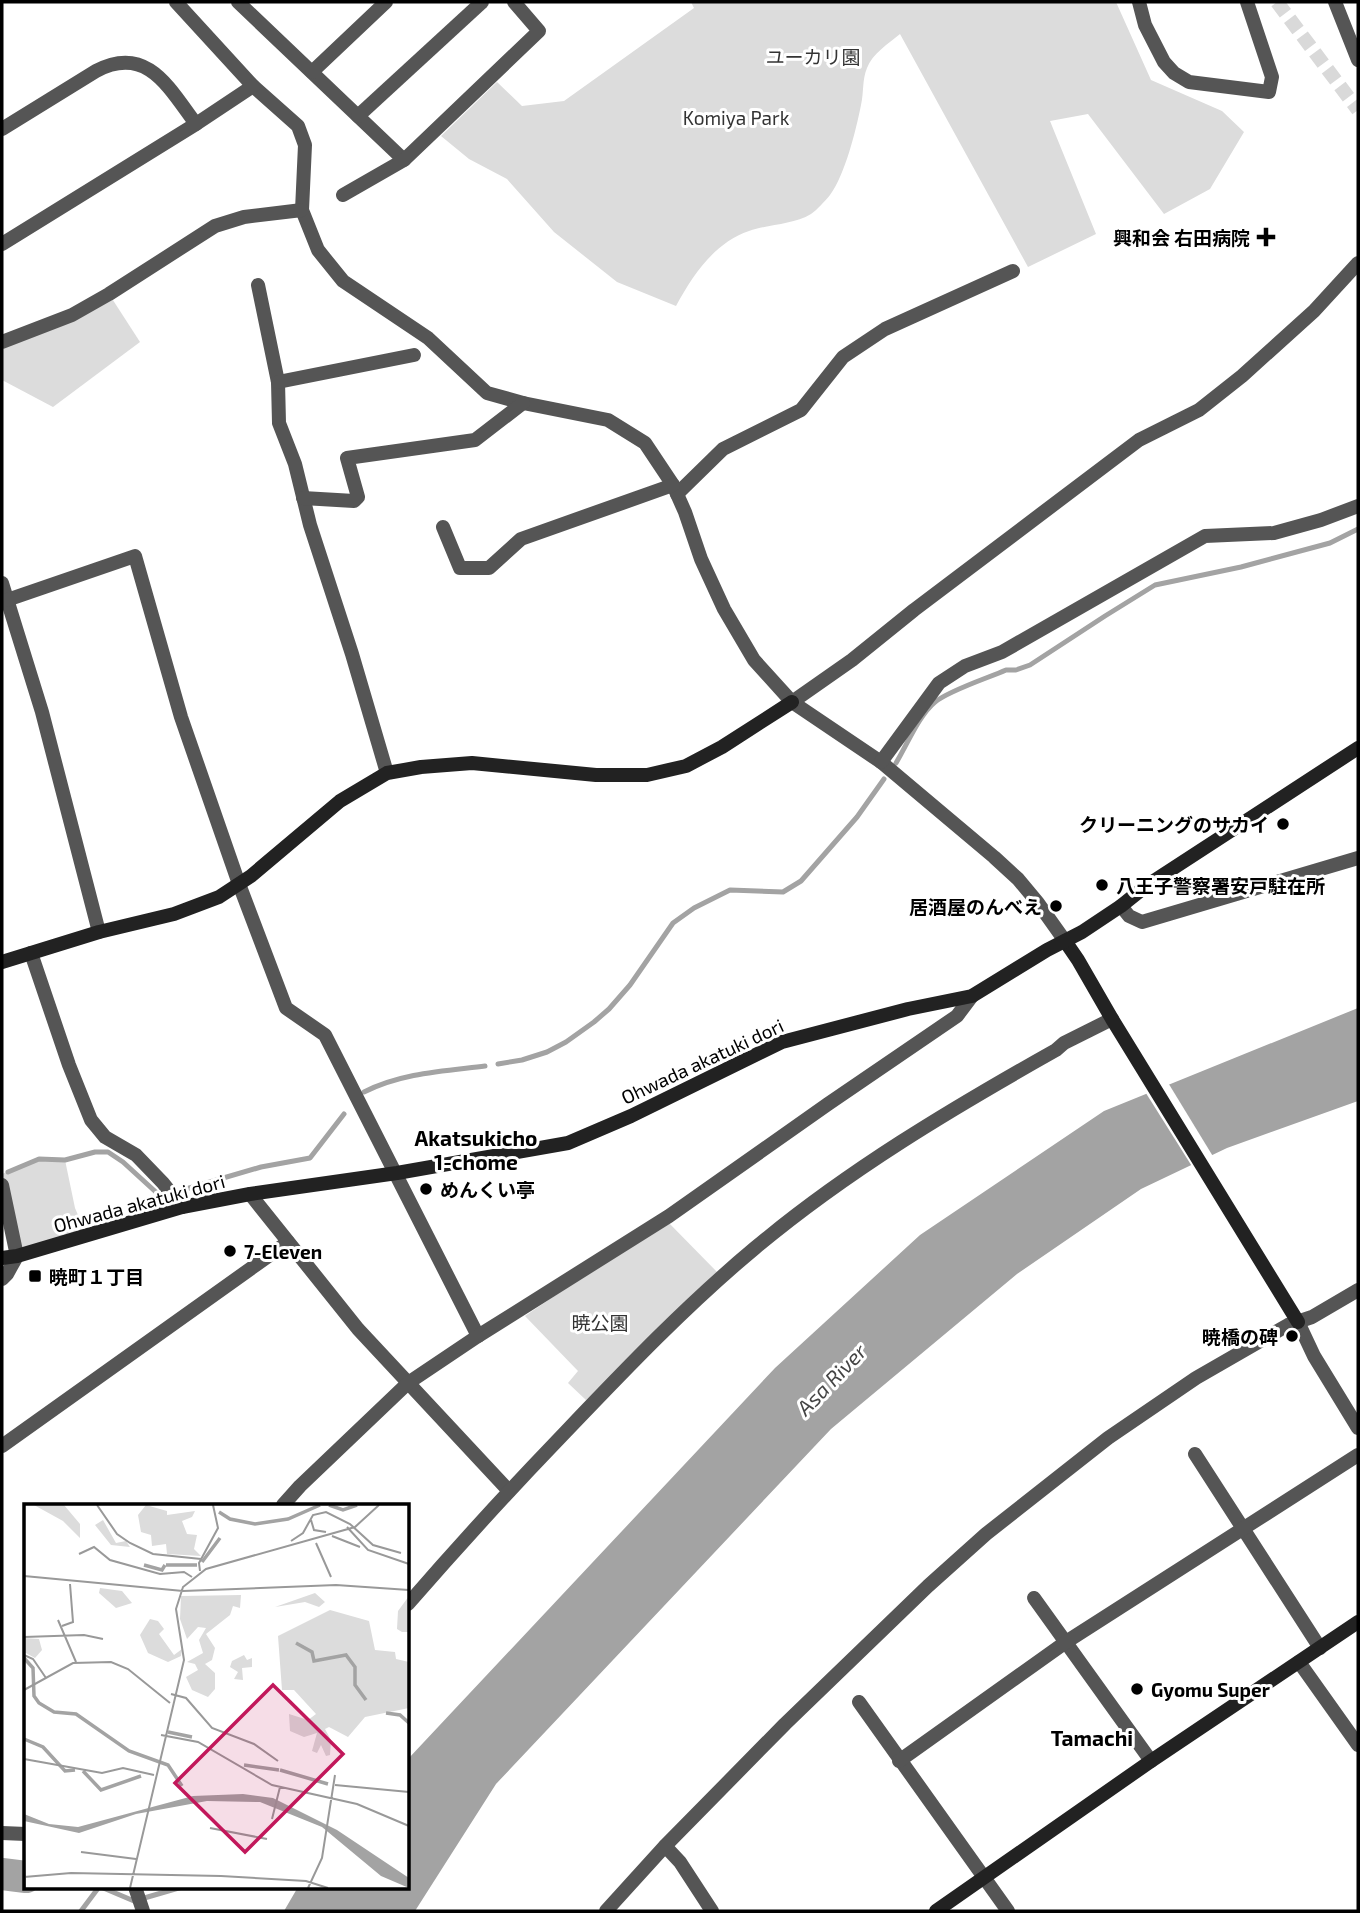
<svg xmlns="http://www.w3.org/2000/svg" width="1360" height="1913" viewBox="0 0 1360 1913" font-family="'Exo 2','Noto Sans JP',sans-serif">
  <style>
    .green { fill: #dcdcdc }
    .water { fill: #a3a3a3 }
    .pier { fill: #fff }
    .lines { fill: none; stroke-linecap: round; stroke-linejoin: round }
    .stream { stroke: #a3a3a3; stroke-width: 5 }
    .river { stroke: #a3a3a3; stroke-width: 32 }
    .secondary-tunnel { stroke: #d9d9d9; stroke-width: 14; stroke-dasharray: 14 7; stroke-linecap: butt }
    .street { stroke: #555; stroke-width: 14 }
    .secondary { stroke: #222; stroke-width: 14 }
    .poi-dot { fill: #000; stroke: #fff; stroke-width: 2.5 }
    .labels { text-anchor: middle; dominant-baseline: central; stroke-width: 6; stroke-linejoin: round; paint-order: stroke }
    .park-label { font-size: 19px; fill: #333; stroke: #fff }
    .poi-label { font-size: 19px; font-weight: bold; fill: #000; stroke: #fff; text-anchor: start }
    .street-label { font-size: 19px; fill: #000; stroke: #fff }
    .neighbourhood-label { font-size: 21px; font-weight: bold; fill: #000; stroke: #fff }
    .water-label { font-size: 21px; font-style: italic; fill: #444; stroke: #fff }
    .inset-river { fill: none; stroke: #a3a3a3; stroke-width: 3.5 }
    .inset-road { fill: none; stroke: #999; stroke-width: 2 }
    .view { fill: #c2185b; fill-opacity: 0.15; stroke: #c2185b; stroke-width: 3.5 }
    .inset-edge { fill: none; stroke: #000; stroke-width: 3.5 }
  </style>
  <rect width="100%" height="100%" fill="#fff"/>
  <g class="green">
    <path d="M 691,2 L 1116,2 L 1151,80 L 1222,111 L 1244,132 L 1210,189 L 1164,214 L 1088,114 L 1050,121 L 1096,234 L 1028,267 L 900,34 C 889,43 872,54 867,68 C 862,80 864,92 861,105 C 856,130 845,175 830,195 C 825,201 817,210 811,214 C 793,225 768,224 749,231 C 714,243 693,275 676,306 L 617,282 L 554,232 L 507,179 L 469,159 L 441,136 L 497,82 L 522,106 L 564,101 L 694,8 Z"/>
    <polygon points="109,294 140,342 53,407 2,380 2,342"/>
    <polygon points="39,1159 65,1160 75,1208 87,1236 17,1256 2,1185 2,1174"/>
    <polygon points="666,1220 719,1274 596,1392 586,1400 568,1383 578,1371 525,1316"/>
  </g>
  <polygon class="water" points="1358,1008 1358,1101 1227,1148 1141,1189 1017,1274 831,1429 496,1784 415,1911 284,1911 298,1887 408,1887 408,1759 775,1368 920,1235 1104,1111"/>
  <polygon class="pier" points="1167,1081 1214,1158 1193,1168 1144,1090"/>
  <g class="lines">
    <g class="stream">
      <path d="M 896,763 C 907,745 919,715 935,702 C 950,690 988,678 1006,670 L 1016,670 L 1030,665 L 1105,616 L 1155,585 L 1241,567 L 1330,543 L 1358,529"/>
      <polyline points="498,1064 522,1060 547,1052 566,1042 594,1022 609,1009 630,985 673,923 694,908 730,890 783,892 801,881 857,817 884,779"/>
      <path d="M 364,1092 C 401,1073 444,1071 485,1066"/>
      <polyline points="8,1172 39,1159 65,1160 95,1152 108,1152 123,1162 158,1194 162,1196 261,1167 310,1158 344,1114"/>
      <polyline points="101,1887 134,1901 182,1887"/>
      <polyline points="81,1911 99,1887"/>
    </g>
    <polyline class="river" points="2,1874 26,1877"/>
    <polyline class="secondary-tunnel" points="1277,2 1358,110"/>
    <g class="street">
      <polyline points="176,2 253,86 298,126 305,145 302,210 318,250 343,281 428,338 487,393 523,403 608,420 645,443 673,485 685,512 701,559 724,609 754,660 792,702 881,762 994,857 1018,879 1038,903 1065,941"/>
      <polyline points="238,2 404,160"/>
      <polyline points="1139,2 1145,25 1164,62 1174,73 1189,82 1269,92 1272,77 1247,2"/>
      <polyline points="1335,2 1358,60"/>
      <polyline points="312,72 386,2"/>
      <polyline points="358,116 482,2"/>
      <path d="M 2,129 L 96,71 C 147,44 169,88 196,124"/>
      <polyline points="343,195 404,160 539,31 514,2"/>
      <polyline points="2,244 196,124 253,86"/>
      <polyline points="258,285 278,382 279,423 295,464 310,525 352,654 387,773"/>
      <polyline points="2,342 72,315 109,294 215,226 244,217 302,210"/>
      <polyline points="278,382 414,355"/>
      <polyline points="677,494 723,449 801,410 843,357 885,329 1013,271"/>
      <polyline points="303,498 354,501 358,497 347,458 475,440 523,403"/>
      <polyline points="443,527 460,568 489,568 521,539 673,485"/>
      <polyline points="2,583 42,712 99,932"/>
      <polyline points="7,600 135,556 181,717 239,884 286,1008 325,1035 478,1336"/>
      <polyline points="792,702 852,660 914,610 1139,440 1199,410 1242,376 1314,311 1358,263"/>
      <polyline points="881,762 939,683 965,666 1002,652 1205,536 1274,533 1321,520 1358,506"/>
      <polyline points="1121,906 1129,916 1142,922 1358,858"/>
      <polyline points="31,953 69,1065 91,1120 105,1137 136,1155 163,1183 182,1207"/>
      <polyline points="2,1185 17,1256 7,1274 2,1279"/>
      <polyline points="250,1194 358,1329 509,1491"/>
      <polyline points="1298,1322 1314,1356 1358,1428"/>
      <polyline points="2,1446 288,1242"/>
      <polyline points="1195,1454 1320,1648"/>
      <polyline points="283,1505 300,1486 408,1383 478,1336 669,1216 828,1104 957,1016 972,996"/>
      <polyline points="1034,1598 1151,1761"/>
      <path d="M 408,1604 C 455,1550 504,1496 554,1444 C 619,1376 683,1308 755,1248 C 847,1171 951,1109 1056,1050 L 1064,1043 L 1112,1019"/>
      <polyline points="1299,1662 1358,1745"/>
      <polyline points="859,1702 1008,1911"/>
      <polyline points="899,1761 1066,1642 1358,1455"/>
      <polyline points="2,1833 26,1834"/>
      <polyline points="665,1846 680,1862 712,1911"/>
      <polyline points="135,1887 143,1911"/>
      <polyline points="606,1911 665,1846 785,1724 928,1586 986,1534 1108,1438 1196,1378 1288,1325 1312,1317 1358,1290"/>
    </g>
    <g class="secondary">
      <polyline points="1065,941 1078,960 1112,1019 1298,1322"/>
      <polyline points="2,962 99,932 174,914 219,897 251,876 340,801 387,773 421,767 472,763 596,775 647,775 686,766 722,747 792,702"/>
      <polyline points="2,1258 17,1256 182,1207 250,1194 397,1173 568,1143 631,1116 782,1042 908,1009 972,996 1047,950 1082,932 1121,906 1146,886 1358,748"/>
      <polyline points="936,1911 1151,1761 1358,1622"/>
    </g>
  </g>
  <g class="poi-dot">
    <path d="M1262.5 226.5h7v7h7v7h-7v7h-7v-7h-7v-7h7z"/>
    <circle cx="1283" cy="824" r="7"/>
    <circle cx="1102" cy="885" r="7"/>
    <circle cx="1056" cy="906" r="7"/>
    <circle cx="426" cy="1189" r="7"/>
    <circle cx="230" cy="1251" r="7"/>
    <rect x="28" y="1269" width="14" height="14" rx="3.5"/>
    <circle cx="1292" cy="1336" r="7"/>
    <circle cx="1137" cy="1689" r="7"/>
  </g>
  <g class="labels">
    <g class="park-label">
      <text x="813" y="56">ユーカリ園</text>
      <text x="736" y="117">Komiya Park</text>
      <text x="600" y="1322">暁公園</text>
    </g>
    <g class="poi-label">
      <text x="1250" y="237" text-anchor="end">興和会 右田病院</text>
      <text x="1269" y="824" text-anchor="end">クリーニングのサカイ</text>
      <text x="1116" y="885">八王子警察署安戸駐在所</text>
      <text x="1042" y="906" text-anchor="end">居酒屋のんべえ</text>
      <text x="440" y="1189">めんくい亭</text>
      <text x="244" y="1251">7-Eleven</text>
      <text x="49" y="1276">暁町１丁目</text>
      <text x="1278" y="1336" text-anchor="end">暁橋の碑</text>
      <text x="1151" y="1689">Gyomu Super</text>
    </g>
    <g class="street-label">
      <text transform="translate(702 1061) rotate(-25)">Ohwada akatuki dori</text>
      <text transform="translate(139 1203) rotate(-15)">Ohwada akatuki dori</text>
    </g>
    <g class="neighbourhood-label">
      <text x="476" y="1137">Akatsukicho<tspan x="476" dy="24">1-chome</tspan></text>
      <text x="1092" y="1737">Tamachi</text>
    </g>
    <g class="water-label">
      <text transform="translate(831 1379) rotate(-46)">Asa River</text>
    </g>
  </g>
  <g transform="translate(24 1504)">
    <rect width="385" height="385" fill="#fff"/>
    <path d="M 10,1 L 40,1 L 56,20 L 56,34 L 39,17 ZM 122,1 L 143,7 L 143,11 L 171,7 L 168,13 L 158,17 L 163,30 L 173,31 L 170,45 L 177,52 L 143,50 L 142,40 L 128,42 L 127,31 L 117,28 L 114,11 ZM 79,16 L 92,39 L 102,37 L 106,43 L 87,41 L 71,21 ZM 76,84 L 98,87 L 108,99 L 92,104 L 75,89 ZM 291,89 L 301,98 L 295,103 L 281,98 L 251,103 ZM 217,91 L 216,104 L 209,102 L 206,111 L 182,130 L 191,144 L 188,156 L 181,160 L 191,169 L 191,185 L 184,193 L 168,186 L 162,173 L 174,166 L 171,160 L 163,158 L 179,149 L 175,136 L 182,124 L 174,123 L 163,135 L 156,115 L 157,92 ZM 385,92 L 385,128 L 378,128 L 373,125 L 374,107 ZM 306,106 L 345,117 L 351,146 L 371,148 L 372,155 L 385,158 L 385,204 L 341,213 L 324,233 L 305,223 L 301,225 L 307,236 L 306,251 L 302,252 L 297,241 L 293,249 L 288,247 L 293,229 L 280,233 L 266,227 L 265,210 L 284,216 L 292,210 L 270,186 L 258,186 L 254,132 ZM 126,115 L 134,117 L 140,125 L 135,130 L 150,151 L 158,145 L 157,152 L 144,158 L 124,149 L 116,131 ZM 0,134 L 15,135 L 18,146 L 11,154 L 0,148 ZM 220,151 L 223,156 L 228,154 L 228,163 L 218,164 L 219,176 L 210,175 L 214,168 L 206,163 L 208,157 Z" fill="#dcdcdc"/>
    <path d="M 219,290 L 249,294 L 313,326 L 385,374 L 385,384 L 357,372 L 298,323 L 236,298 L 183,297 L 112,310 L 55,329 L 0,317 L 0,310 L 25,320 L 54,323 L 169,292 Z" fill="#a3a3a3"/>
    <path class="inset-river" d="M 305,1 L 319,6 L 333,1M 195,8 L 206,15 L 231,20 L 264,15 L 296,1M 178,58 L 196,34M 120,61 L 138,66 L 141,61M 142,61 L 173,61M 272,139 L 288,148 L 290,157 L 322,151 L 331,163 L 331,181 L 342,196M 0,154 L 9,164 L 10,192 L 15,199 L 30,208 L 52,210 L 105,247 L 144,261 L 158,282M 362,209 L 376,211 L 385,219M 144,228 L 168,233M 0,235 L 19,243 L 41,267 L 51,266M 220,261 L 255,266M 256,266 L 304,280M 59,267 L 77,286 L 117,272"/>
    <path class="inset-road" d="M 73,1 L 93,30 L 106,39 L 129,50 L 177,55M 287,16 L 290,26 L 302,28M 323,23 L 344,46 L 385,60M 308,32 L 336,43M 267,37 L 279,29 L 289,11 L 302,8 L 326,20 L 349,41 L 377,49M 292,39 L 307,73M 55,50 L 70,43 L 86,56 L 136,70 L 160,68 L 168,73M 176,67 L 175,59 L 194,24 L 189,1M 0,72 L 159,87 L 312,81 L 385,86M 34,116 L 52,158M 38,122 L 49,118 L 46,80M 0,133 L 60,131 L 79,135M 0,151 L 9,155 L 22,174M 0,186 L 49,159 L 87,158 L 104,165 L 146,199M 147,190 L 162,194 L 188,224 L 230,240 L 254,257M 137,231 L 174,238 L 248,281 L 333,300 L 385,322M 0,255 L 78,269 L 99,264 L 130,271M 311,281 L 385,288M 248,315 L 256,283M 186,324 L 243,335M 0,345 L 1,384M 57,348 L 112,355M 0,373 L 47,369 L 197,372 L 282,377 L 304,384M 106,384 L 160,156 L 152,105 L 159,83 L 182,65 L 331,23 L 355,1M 284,384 L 298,354 L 311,271"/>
    <path class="view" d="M 249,181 L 319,250 L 221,348 L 151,279 Z"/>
    <rect width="385" height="385" class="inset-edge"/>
  </g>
  <rect width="1360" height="1913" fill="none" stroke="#000000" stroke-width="7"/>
</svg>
